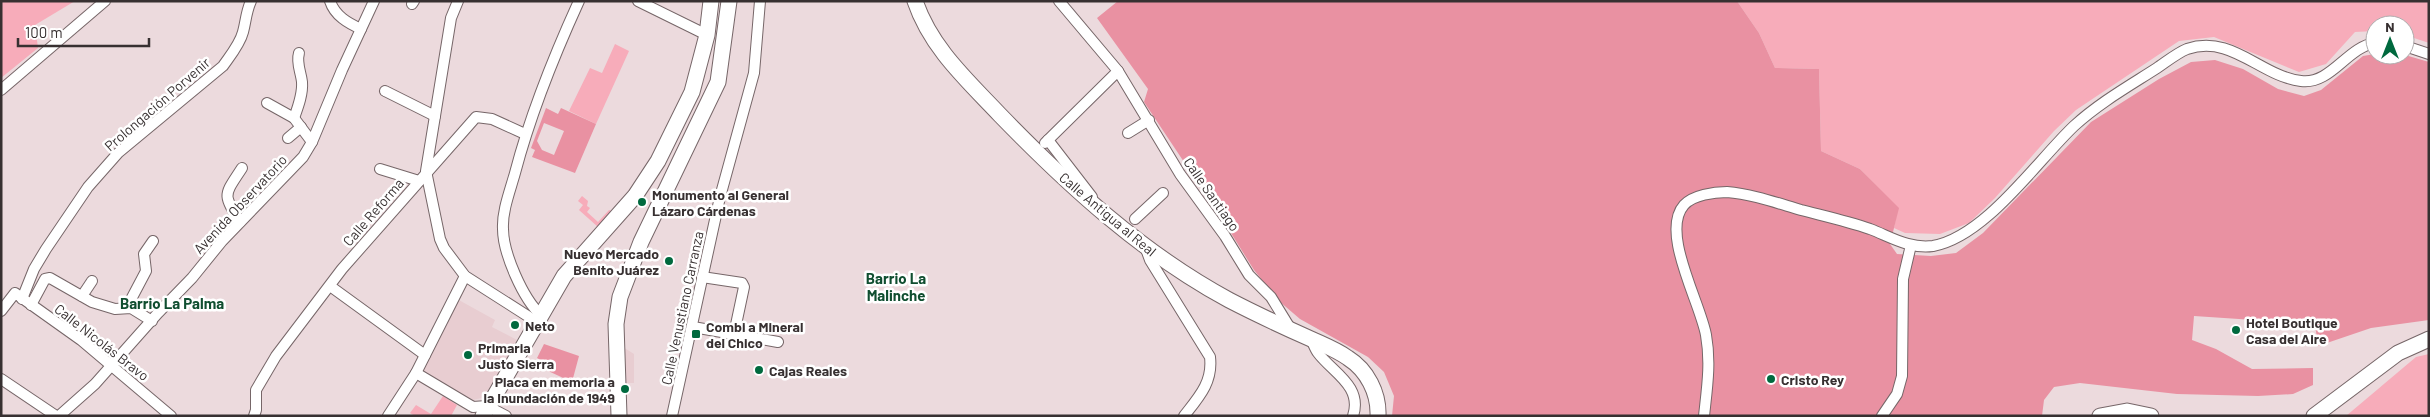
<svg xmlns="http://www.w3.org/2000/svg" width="2430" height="417" viewBox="0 0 2430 417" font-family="Barlow,sans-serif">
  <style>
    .built { fill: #e8cdd1 }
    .green { fill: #f7acba }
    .forest { fill: #e991a2; fill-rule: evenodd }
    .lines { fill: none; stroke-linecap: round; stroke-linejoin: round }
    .street-casing { stroke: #766668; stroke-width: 12 }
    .secondary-casing { stroke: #766668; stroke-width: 17 }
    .street { stroke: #fff; stroke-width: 10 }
    .secondary { stroke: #fff; stroke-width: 15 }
    .poi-dot { fill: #00693e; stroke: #fff; stroke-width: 2 }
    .labels { text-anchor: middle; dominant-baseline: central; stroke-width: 5; stroke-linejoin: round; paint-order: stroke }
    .street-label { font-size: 14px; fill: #373031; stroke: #fff }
    .poi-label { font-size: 14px; font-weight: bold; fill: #373031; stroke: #fff; text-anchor: start }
    .neighbourhood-label { font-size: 15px; font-weight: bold; fill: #104e30; stroke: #fff }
  </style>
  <rect width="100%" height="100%" fill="#ecdadd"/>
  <g class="built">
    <polygon points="457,299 495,320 492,327 517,340 485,397 473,400 420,370"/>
    <polygon points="623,347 634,354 634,383 624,383"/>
  </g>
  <g class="green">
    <polygon points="1,1 75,1 35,25 38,48 1,78"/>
    <polygon points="1737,1 2429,1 2429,43 2405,35 2405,25 2375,25 2375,31 2355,32 2326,64 2299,72 2214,37 2179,41 2076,110 2054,131 1995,198 1969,223 1940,234 1905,233 1894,228 1898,208 1860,169 1821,151 1819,69 1775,68 1759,33"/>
    <polygon points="615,44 629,51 596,124 569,111 590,68 602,73"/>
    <polygon points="582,196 588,201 587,206 590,208 587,212 598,222 609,210 612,211 598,227 579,210 583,205 578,201"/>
    <polygon points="2429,354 2429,416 2346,416 2416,357"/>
    <polygon points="443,396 457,405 451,416 415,416 410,413 416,405 431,414"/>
  </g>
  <g class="forest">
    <polygon points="1118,1 1737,1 1759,33 1775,68 1819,69 1821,151 1860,169 1899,208 1890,244 1897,254 1931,256 1956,253 1983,233 2091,122 2159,79 2191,62 2215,60 2243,69 2278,89 2304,96 2321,90 2363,56 2375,54 2405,55 2429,62 2429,320 2371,328 2318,346 2315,324 2194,316 2192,340 2216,349 2252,369 2313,368 2313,385 2293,394 2258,396 2177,394 2080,383 2054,387 2044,400 2042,416 1392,416 1394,396 1384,372 1368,357 1300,319 1279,301 1254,270 1226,225 1144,102 1148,89 1097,18"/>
    <path d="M 546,108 L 558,114 L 561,108 L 596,124 L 575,173 L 532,157 L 535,150 L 531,148 ZM 544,123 L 564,131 L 554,155 L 542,150 L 537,141 Z"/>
    <polygon points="544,344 579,356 572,382 546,370 549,364 537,358"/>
  </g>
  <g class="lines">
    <defs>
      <g id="street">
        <path d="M 330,1 C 335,16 348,23 361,29"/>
        <polyline points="458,1 451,18 426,171 440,239 444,248 465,276 537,322"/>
        <polyline points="638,1 707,35"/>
        <polyline points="1059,1 1118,71 1180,174 1225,236 1249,275 1271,297 1290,328"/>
        <polyline points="412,4 414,1"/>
        <polyline points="2405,46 2429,54"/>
        <polyline points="1,90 105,1"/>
        <polyline points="385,91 435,116"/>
        <polyline points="267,103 294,118 312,142"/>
        <path d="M 294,118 C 298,107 303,94 302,82 C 301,72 296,63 299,53"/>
        <polyline points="1128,133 1149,120"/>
        <polyline points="288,138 301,127"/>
        <polyline points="1048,140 1092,197"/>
        <polyline points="1045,143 1118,71"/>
        <polyline points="380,169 419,181"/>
        <polyline points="1135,219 1163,193"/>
        <path d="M 240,222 C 222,193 224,196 242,168"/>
        <path d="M 1146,249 L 1150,260 L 1210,357 C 1213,382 1199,397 1184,416"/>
        <polyline points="702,277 742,283 744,287 734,334"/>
        <polyline points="330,286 425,355"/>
        <polyline points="82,296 92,281"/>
        <path d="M 22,299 L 34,269 L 46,249 L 88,187 L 118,153 L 223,66 C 230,56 240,44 243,32 C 246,21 246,12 251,1"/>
        <polyline points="31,305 45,279 50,278 92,302 115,309 131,308 152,321"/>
        <polyline points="127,307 146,271 144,254 153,241"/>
        <polyline points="1,311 15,293 81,340 171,416"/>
        <path d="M 541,315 C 523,299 503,253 503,229 C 502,211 510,191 515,173 C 531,112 553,58 579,1"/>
        <polyline points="693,327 778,342"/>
        <path d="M 1311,339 C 1313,343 1315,349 1318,353 C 1332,372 1363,386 1353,416"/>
        <polyline points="416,373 473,407 487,406 506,416"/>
        <polyline points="1,379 56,416"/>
        <polyline points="59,416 95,384 158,313 192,278 222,241 303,157 312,142 342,70 374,1"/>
        <polyline points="254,416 256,410 256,390 276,356 342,269 476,117 492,119 525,134"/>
        <polyline points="388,416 416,373 465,276"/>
        <polyline points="672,416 720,197 754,73 760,1"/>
        <path d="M 1704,416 C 1707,388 1711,363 1706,335 C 1700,302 1660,232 1684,205 C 1693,195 1714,192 1727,192 C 1752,194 1777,203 1801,210 C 1824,216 1847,221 1870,229 C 1891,237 1909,249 1933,246 C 1985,237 2037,161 2074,126 C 2099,103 2129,86 2157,68 C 2166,62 2177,53 2187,49 C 2232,34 2260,76 2301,81 C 2331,85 2347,47 2375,43"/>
        <polyline points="1882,416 1897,394 1902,376 1903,279 1911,245"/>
      </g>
      <g id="secondary">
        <path d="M 915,1 C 931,48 967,80 1000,115 C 1069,186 1142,253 1229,300 C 1256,314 1284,327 1311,339 C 1324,345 1337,350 1348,358 C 1367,370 1379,393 1378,416"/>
        <polyline points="483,416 564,276 635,196 658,161 692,92 707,35 711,1"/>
        <polyline points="619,416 616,324 620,297 641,242 718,82 729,1"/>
        <polyline points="2100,416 2127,411 2151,416"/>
        <polyline points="2314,416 2398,353 2429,339"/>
      </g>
    </defs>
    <use href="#street" class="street-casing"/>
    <use href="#secondary" class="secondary-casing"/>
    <use href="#street" class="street"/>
    <use href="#secondary" class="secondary"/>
  </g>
  <g class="poi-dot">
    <circle cx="642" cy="202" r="5"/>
    <circle cx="669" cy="261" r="5"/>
    <circle cx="515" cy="325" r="5"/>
    <circle cx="2236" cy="330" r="5"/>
    <rect x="691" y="329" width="10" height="10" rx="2.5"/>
    <circle cx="468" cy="355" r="5"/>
    <circle cx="759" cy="370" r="5"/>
    <circle cx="1771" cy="379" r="5"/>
    <circle cx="625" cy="389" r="5"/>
  </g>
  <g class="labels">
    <g class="street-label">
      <text transform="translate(157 104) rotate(-41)">Prolongación Porvenir</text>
      <text transform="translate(1212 194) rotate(55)">Calle Santiago</text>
      <text transform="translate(240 204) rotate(-47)">Avenida Observatorio</text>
      <text transform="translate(373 212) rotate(-49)">Calle Reforma</text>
      <text transform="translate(1108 214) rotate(40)">Calle Antigua al Real</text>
      <text transform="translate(682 308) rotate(-78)">Calle Venustiano Carranza</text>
      <text transform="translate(102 342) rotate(38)">Calle Nicolás Bravo</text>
    </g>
    <g class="poi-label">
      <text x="652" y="194">Monumento al General<tspan x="652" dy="16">Lázaro Cárdenas</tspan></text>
      <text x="659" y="253" text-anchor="end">Nuevo Mercado<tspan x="659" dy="16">Benito Juárez</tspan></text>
      <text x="2246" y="322">Hotel Boutique<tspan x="2246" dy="16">Casa del Aire</tspan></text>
      <text x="525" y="325">Neto</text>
      <text x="706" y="326">Combi a Mineral<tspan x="706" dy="16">del Chico</tspan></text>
      <text x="478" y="347">Primaria<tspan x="478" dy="16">Justo Sierra</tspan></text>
      <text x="769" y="370">Cajas Reales</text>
      <text x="1781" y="379">Cristo Rey</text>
      <text x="615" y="381" text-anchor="end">Placa en memoria a<tspan x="615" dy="16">la Inundación de 1949</tspan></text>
    </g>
    <g class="neighbourhood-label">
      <text x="896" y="278">Barrio La<tspan x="896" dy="17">Malinche</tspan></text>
      <text x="172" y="303">Barrio La Palma</text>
    </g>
  </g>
  <rect width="2430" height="417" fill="none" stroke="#373031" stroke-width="5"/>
  <g transform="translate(2390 40)"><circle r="24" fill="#ffffff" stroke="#afacad"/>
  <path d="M0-4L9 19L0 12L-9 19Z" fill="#00693e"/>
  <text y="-8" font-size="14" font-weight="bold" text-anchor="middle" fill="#373031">N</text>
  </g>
  <path d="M18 38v8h131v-8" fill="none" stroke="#373031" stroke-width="2.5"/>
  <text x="25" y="38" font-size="15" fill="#373031" stroke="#ffffff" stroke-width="4" paint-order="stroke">100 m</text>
</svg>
